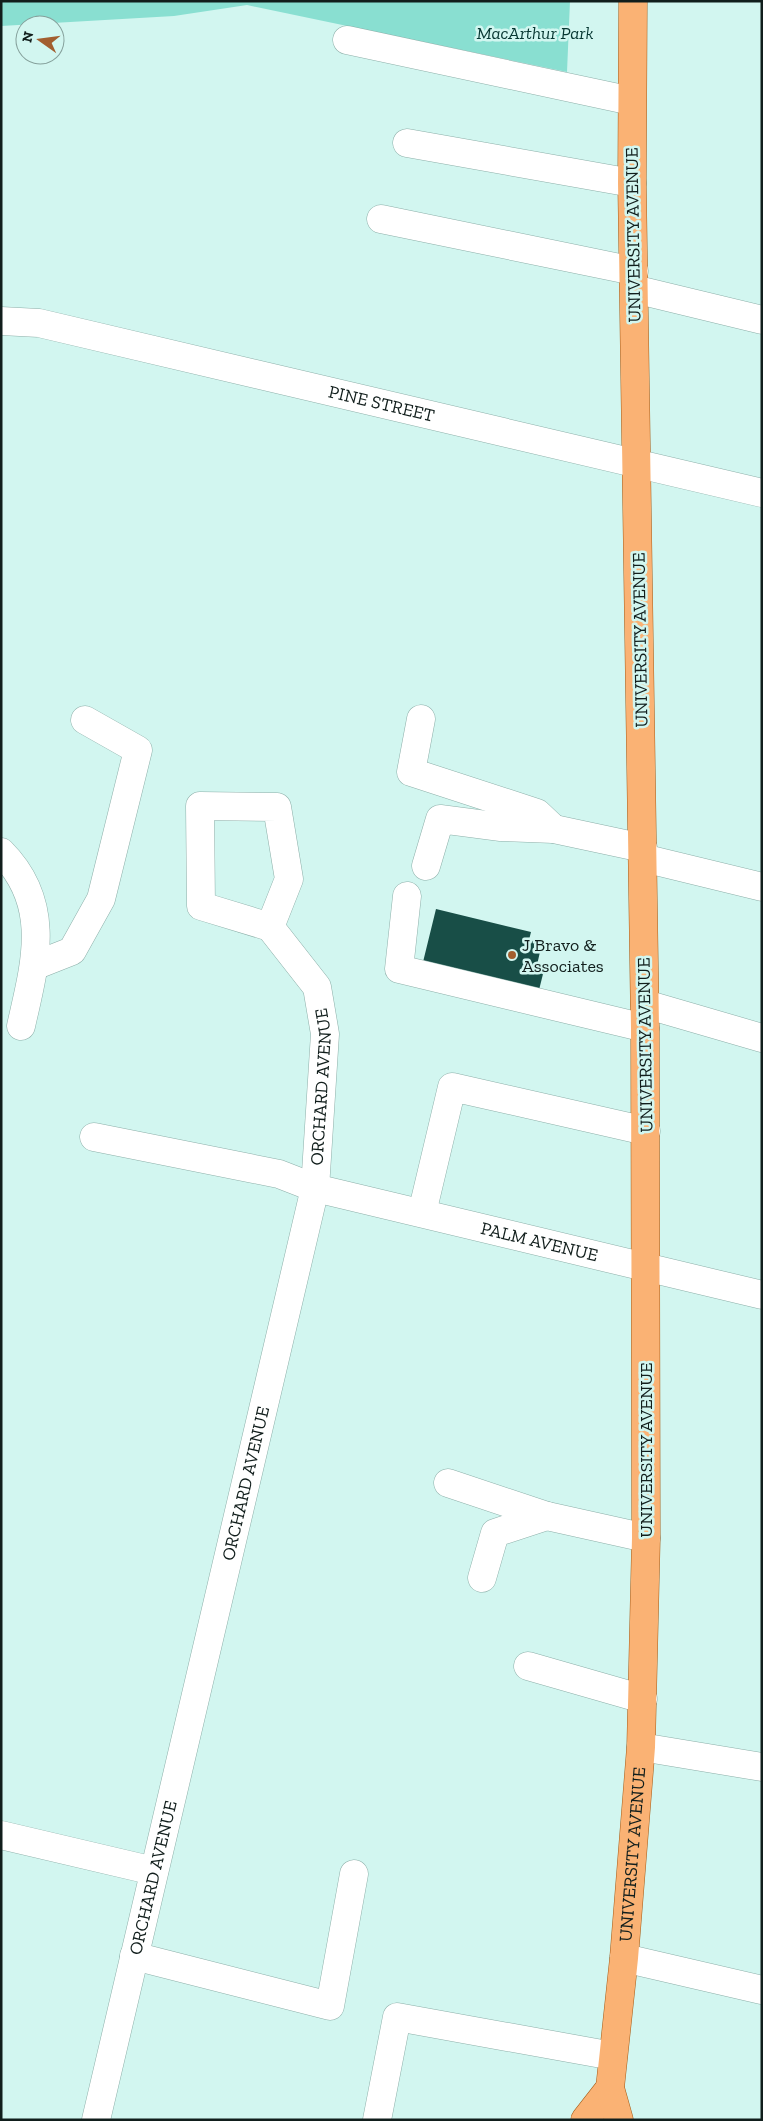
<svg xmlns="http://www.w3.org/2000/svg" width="763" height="2121" viewBox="0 0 763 2121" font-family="'Zilla Slab',serif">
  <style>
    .green { fill: #89dfd1 }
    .building { fill: #184e47 }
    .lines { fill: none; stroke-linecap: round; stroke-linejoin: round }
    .minor-casing { stroke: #8dafa9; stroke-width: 29 }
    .major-casing { stroke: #a65d19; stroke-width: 29 }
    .minor { stroke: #fff; stroke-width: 28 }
    .major { stroke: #fab274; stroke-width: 28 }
    .poi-dot { fill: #a25e2f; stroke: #d2f6f0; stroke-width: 2 }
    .labels { text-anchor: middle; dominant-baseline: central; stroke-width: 5; stroke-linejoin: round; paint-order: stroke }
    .park-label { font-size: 18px; font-style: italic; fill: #073732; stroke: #d2f6f0 }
    .street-label { font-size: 18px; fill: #111e1c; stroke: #d2f6f0 }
    .poi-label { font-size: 18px; fill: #111e1c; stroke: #d2f6f0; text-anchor: start }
  </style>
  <rect width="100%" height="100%" fill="#d2f6f0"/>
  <polygon class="green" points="1,1 570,1 567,72 247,5 174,16 1,26"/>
  <polygon class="building" points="436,909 531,932 529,940 542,943 537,965 545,966 539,990 423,962"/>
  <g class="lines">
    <defs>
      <g id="minor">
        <polyline points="347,40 632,101"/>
        <polyline points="407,143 632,183"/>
        <polyline points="381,219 634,271"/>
        <polyline points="634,289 762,320"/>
        <path id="s1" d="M 1,321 L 39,323 L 762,493"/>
        <polyline points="421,719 411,772 537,813 554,829"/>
        <path d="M 1,852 C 53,904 35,964 21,1026"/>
        <polyline points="643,858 762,887"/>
        <polyline points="426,866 440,819 501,827 554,829 643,848"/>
        <polyline points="407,896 399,969 645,1028"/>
        <polyline points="34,966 72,951 101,899 138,750 85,720"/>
        <polyline points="645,1004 762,1038"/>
        <path id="s2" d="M 94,1137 L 279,1174 L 315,1188 L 762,1295"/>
        <polyline points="422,1213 452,1087 646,1131"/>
        <polyline points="448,1483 547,1516"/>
        <polyline points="482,1578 495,1533 547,1516 646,1538"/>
        <polyline points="528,1666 643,1699"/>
        <polyline points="641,1747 762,1767"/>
        <polyline points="1,1835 154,1871"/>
        <polyline points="134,1956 330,2006 354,1874"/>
        <polyline points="624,1958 762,1990"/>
        <path id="s3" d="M 96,2120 L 315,1188 L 325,1034 L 317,987 L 270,927 L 201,906 L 200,806 L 277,807 L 289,879 L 270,927"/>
        <polyline points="377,2120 397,2017 613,2056"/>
      </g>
      <g id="major">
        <polyline points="585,2120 610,2088"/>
        <path id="s4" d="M 619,2120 L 610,2088 L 624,1958 L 641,1747 L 646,1538 L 645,1028 L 632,183 L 633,1"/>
      </g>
    </defs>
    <use href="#minor" class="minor-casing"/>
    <use href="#major" class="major-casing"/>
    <use href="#minor" class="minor"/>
    <use href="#major" class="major"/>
  </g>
  <circle class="poi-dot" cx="512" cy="955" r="5"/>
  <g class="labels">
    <g class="park-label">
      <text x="535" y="33">MacArthur Park</text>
    </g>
    <g class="street-label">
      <text transform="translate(633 235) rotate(-91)">UNIVERSITY AVENUE</text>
      <text stroke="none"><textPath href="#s1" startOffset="390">PINE STREET</textPath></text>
      <text transform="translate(640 640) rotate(-91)">UNIVERSITY AVENUE</text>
      <text transform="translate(645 1045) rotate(-91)">UNIVERSITY AVENUE</text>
      <text stroke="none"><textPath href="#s3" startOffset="1059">ORCHARD AVENUE</textPath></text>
      <text stroke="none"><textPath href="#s2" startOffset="458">PALM AVENUE</textPath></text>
      <text transform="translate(646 1450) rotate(-90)">UNIVERSITY AVENUE</text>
      <text stroke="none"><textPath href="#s3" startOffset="654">ORCHARD AVENUE</textPath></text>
      <text stroke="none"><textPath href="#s4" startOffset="268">UNIVERSITY AVENUE</textPath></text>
      <text stroke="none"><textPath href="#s3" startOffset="249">ORCHARD AVENUE</textPath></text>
    </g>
    <g class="poi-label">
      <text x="522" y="945">J Bravo &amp;<tspan x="522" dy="21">Associates</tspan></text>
    </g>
  </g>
  <rect width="763" height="2121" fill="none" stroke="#111e1c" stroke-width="5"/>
  <g transform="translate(40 40) rotate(284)"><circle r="24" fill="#d2f6f0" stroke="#85a09b"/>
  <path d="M0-4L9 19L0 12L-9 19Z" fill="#a25e2f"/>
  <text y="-8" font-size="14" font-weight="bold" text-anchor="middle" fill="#111e1c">N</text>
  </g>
</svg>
